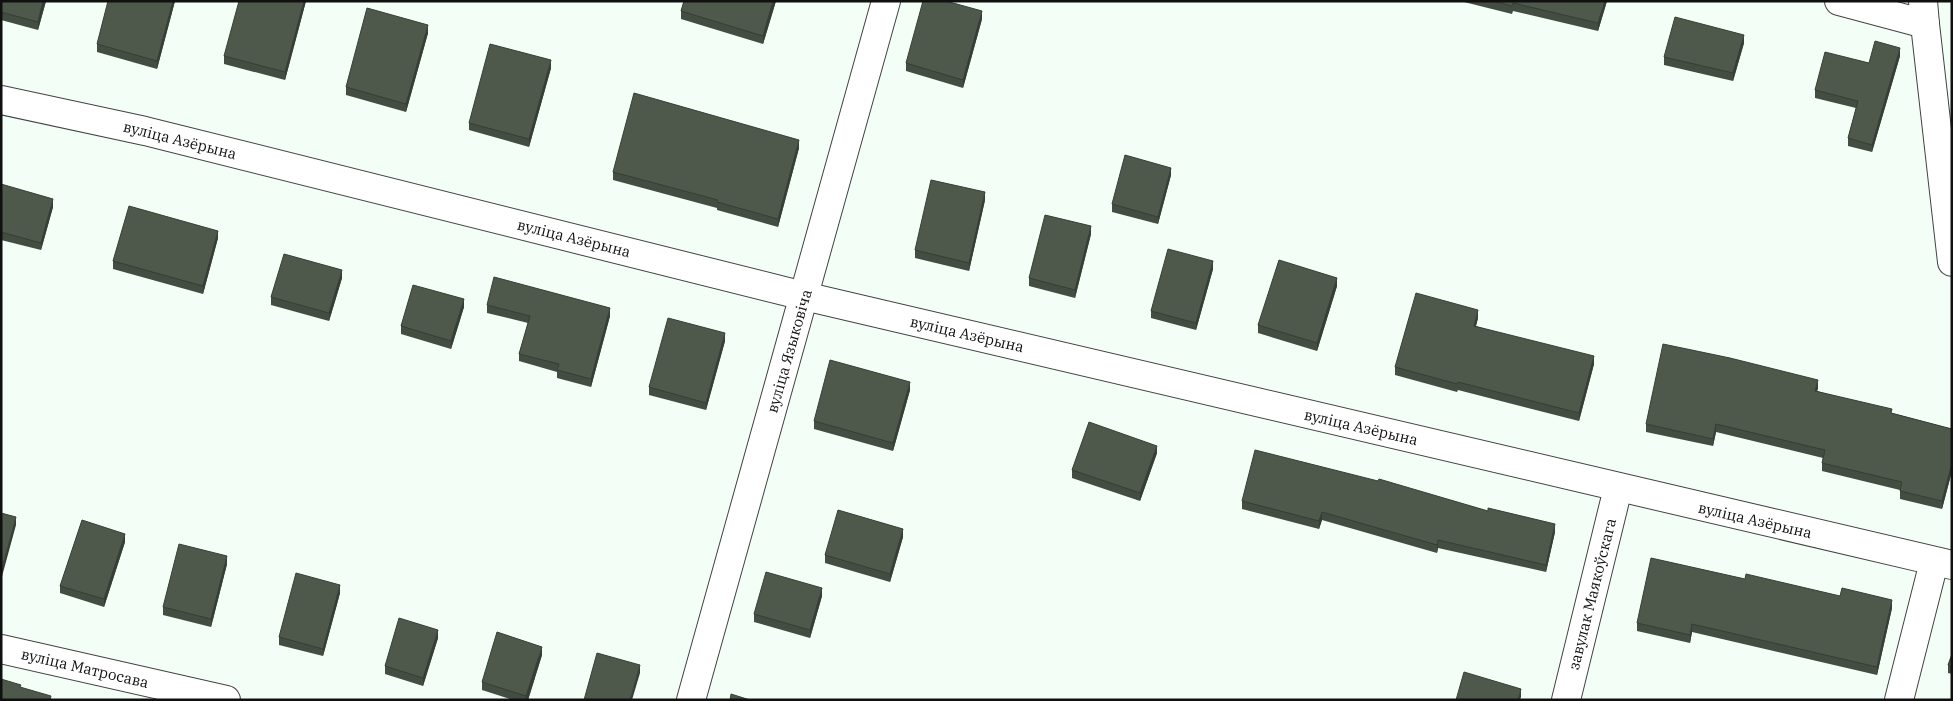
<svg xmlns="http://www.w3.org/2000/svg" width="1953" height="701" viewBox="0 0 1953 701" font-family="'IBM Plex Serif',serif">
  <style>
    .lines { fill: none; stroke-linecap: round; stroke-linejoin: round }
    .minor-casing { stroke: #434343; stroke-width: 30 }
    .minor { stroke: #fff; stroke-width: 28 }
    .wall { fill: #434d41 }
    .shaded-wall { fill: #373e35 }
    .building { fill: #4e594c; stroke: #373e35 }
    .labels { text-anchor: middle; dominant-baseline: central; stroke-width: 5; stroke-linejoin: round; paint-order: stroke }
    .street-label { font-size: 15px; fill: #101010; stroke: #fff }
  </style>
  <rect width="100%" height="100%" fill="#f3fff6"/>
  <g class="lines">
    <defs>
      <g id="minor">
        <polyline points="1839,1 1925,24 1923,1"/>
        <polyline points="1925,24 1952,262"/>
        <polyline points="1,100 145,131 804,296 1952,565"/>
        <polyline points="1,649 226,700"/>
        <polyline points="691,700 886,1"/>
        <polyline points="1566,700 1618,488"/>
        <polyline points="1899,700 1934,562"/>
      </g>
    </defs>
    <use href="#minor" class="minor-casing"/>
    <use href="#minor" class="minor"/>
  </g>
  <g class="wall">
    <polygon points="1,1 46,1 38,30 1,20"/>
    <polygon points="175,1 157,69 97,52 97,44"/>
    <polygon points="306,1 285,80 224,64 224,56"/>
    <polygon points="684,1 776,1 763,44 681,19 681,11"/>
    <polygon points="1460,1 1607,1 1598,31 1513,11 1512,14"/>
    <polygon points="982,19 963,88 906,71 906,63"/>
    <polygon points="428,33 406,112 346,95 346,87"/>
    <polygon points="1744,43 1733,81 1664,65 1664,57"/>
    <polygon points="1900,56 1872,152 1848,146 1848,138 1856,108 1815,98 1815,90 1869,63"/>
    <polygon points="551,68 529,147 469,130 469,123"/>
    <polygon points="799,148 778,227 717,210 717,208 613,180 613,172"/>
    <polygon points="1171,175 1158,224 1112,212 1112,204"/>
    <polygon points="1,184 53,207 41,250 1,240"/>
    <polygon points="985,200 969,271 915,258 915,250"/>
    <polygon points="1091,234 1075,298 1029,286 1029,278"/>
    <polygon points="218,238 203,294 113,269 113,261"/>
    <polygon points="1213,269 1196,330 1151,318 1151,311"/>
    <polygon points="342,278 329,321 271,305 271,297"/>
    <polygon points="1337,286 1317,351 1258,333 1258,325"/>
    <polygon points="487,305 610,316 591,387 557,378 557,372 519,361 519,354 528,323 487,313"/>
    <polygon points="464,307 451,349 401,334 401,326"/>
    <polygon points="1478,318 1476,326 1594,364 1579,421 1458,390 1457,392 1395,375 1395,367"/>
    <polygon points="725,341 706,410 649,395 649,387"/>
    <polygon points="1818,388 1817,391 1892,413 1952,429 1952,471 1942,509 1900,499 1900,490 1822,471 1822,463 1823,458 1716,432 1713,446 1646,432 1646,424"/>
    <polygon points="910,390 893,451 814,429 814,421"/>
    <polygon points="1157,453 1140,501 1072,478 1072,470"/>
    <polygon points="1242,501 1555,532 1546,572 1438,548 1437,553 1322,520 1319,529 1242,509"/>
    <polygon points="903,537 890,582 825,563 825,555"/>
    <polygon points="125,542 104,607 60,593 60,586"/>
    <polygon points="227,564 211,627 163,615 163,607"/>
    <polygon points="1745,579 1892,608 1877,675 1692,632 1690,643 1637,631 1637,623"/>
    <polygon points="340,593 323,656 279,645 279,637"/>
    <polygon points="822,596 810,638 754,622 754,614"/>
    <polygon points="438,638 423,686 385,674 385,666"/>
    <polygon points="1952,654 1952,674 1948,673 1948,665"/>
    <polygon points="542,655 528,700 513,700 482,690 482,682"/>
  </g>
  <g class="shaded-wall">
    <polygon points="43,1 46,1 38,30 38,22"/>
    <polygon points="173,1 175,1 157,69 157,61"/>
    <polygon points="304,1 306,1 285,80 285,72"/>
    <polygon points="773,1 776,1 763,44 763,36"/>
    <polygon points="1605,1 1607,1 1598,31 1598,23"/>
    <polygon points="982,11 982,19 963,88 963,80"/>
    <polygon points="428,25 428,33 406,112 406,104"/>
    <polygon points="1744,35 1744,43 1733,81 1733,73"/>
    <polygon points="1900,48 1900,56 1872,152 1872,145"/>
    <polygon points="551,60 551,68 529,147 529,139"/>
    <polygon points="799,140 799,148 778,227 778,219"/>
    <polygon points="1171,168 1171,175 1158,224 1158,217"/>
    <polygon points="985,192 985,200 969,271 969,263"/>
    <polygon points="53,199 53,207 41,250 41,243"/>
    <polygon points="1091,226 1091,234 1075,298 1075,290"/>
    <polygon points="218,231 218,238 203,294 203,286"/>
    <polygon points="1213,261 1213,269 1196,330 1196,323"/>
    <polygon points="342,270 342,278 329,321 329,313"/>
    <polygon points="1337,278 1337,286 1317,351 1317,343"/>
    <polygon points="464,299 464,307 451,349 451,341"/>
    <polygon points="610,308 610,316 591,387 591,379"/>
    <polygon points="1478,310 1478,318 1474,333 1474,326"/>
    <polygon points="725,333 725,341 706,410 706,403"/>
    <polygon points="1594,356 1594,364 1579,421 1579,413"/>
    <polygon points="1818,380 1818,388 1815,399 1815,391"/>
    <polygon points="910,382 910,390 893,451 893,443"/>
    <polygon points="1716,424 1716,432 1713,446 1713,439"/>
    <polygon points="1157,446 1157,453 1140,501 1140,493"/>
    <polygon points="1952,463 1952,471 1942,509 1942,501"/>
    <polygon points="1322,512 1322,520 1319,529 1319,521"/>
    <polygon points="16,517 16,525 1,580 1,572"/>
    <polygon points="1555,524 1555,532 1546,572 1546,565"/>
    <polygon points="903,529 903,537 890,582 890,574"/>
    <polygon points="125,534 125,542 104,607 104,599"/>
    <polygon points="1438,540 1438,548 1437,553 1437,545"/>
    <polygon points="227,556 227,564 211,627 211,619"/>
    <polygon points="340,585 340,593 323,656 323,649"/>
    <polygon points="822,588 822,596 810,638 810,630"/>
    <polygon points="1892,600 1892,608 1877,675 1877,667"/>
    <polygon points="1692,624 1692,632 1690,643 1690,635"/>
    <polygon points="438,630 438,638 423,686 423,678"/>
    <polygon points="542,647 542,655 528,700 526,700 526,696"/>
    <polygon points="640,665 640,673 632,700 630,700"/>
    <polygon points="1521,689 1521,697 1520,700 1518,700"/>
  </g>
  <g class="building">
    <polygon points="1,1 43,1 38,22 1,12"/>
    <polygon points="108,1 173,1 157,61 97,44"/>
    <polygon points="239,1 304,1 285,72 224,56"/>
    <polygon points="684,1 773,1 763,36 681,11"/>
    <polygon points="923,1 946,1 982,11 963,80 906,63"/>
    <polygon points="1493,1 1605,1 1598,23 1513,3 1512,6"/>
    <polygon points="367,8 428,25 406,104 346,87"/>
    <polygon points="1675,17 1744,35 1733,73 1664,57"/>
    <polygon points="1875,41 1900,48 1872,145 1848,138 1858,101 1815,90 1825,52 1869,63"/>
    <polygon points="490,44 551,60 529,139 469,123"/>
    <polygon points="634,93 799,140 778,219 717,202 718,200 613,172"/>
    <polygon points="1125,155 1171,168 1158,217 1112,204"/>
    <polygon points="931,180 985,192 969,263 915,250"/>
    <polygon points="1,184 53,199 41,243 1,232"/>
    <polygon points="129,206 218,231 203,286 113,261"/>
    <polygon points="1045,215 1091,226 1075,290 1029,278"/>
    <polygon points="1168,249 1213,261 1196,323 1151,311"/>
    <polygon points="284,254 342,270 329,313 271,297"/>
    <polygon points="1279,260 1337,278 1317,343 1258,325"/>
    <polygon points="494,277 610,308 591,379 557,370 559,364 519,354 530,316 487,305"/>
    <polygon points="413,285 464,299 451,341 401,326"/>
    <polygon points="1416,293 1478,310 1474,326 1594,356 1579,413 1458,382 1457,384 1395,367"/>
    <polygon points="668,318 725,333 706,403 649,387"/>
    <polygon points="1663,344 1730,358 1818,380 1815,391 1892,409 1891,413 1952,429 1952,463 1942,501 1900,491 1902,482 1822,463 1825,450 1716,424 1713,439 1646,424"/>
    <polygon points="830,360 910,382 893,443 814,421"/>
    <polygon points="1089,422 1157,446 1140,493 1072,470"/>
    <polygon points="1255,450 1378,481 1379,479 1488,511 1488,508 1555,524 1546,565 1438,540 1437,545 1322,512 1319,521 1242,501"/>
    <polygon points="838,510 903,529 890,574 825,555"/>
    <polygon points="1,513 16,517 1,572"/>
    <polygon points="82,520 125,534 104,599 60,586"/>
    <polygon points="179,544 227,556 211,619 163,607"/>
    <polygon points="1651,558 1745,579 1746,574 1840,596 1842,588 1892,600 1877,667 1692,624 1690,635 1637,623"/>
    <polygon points="766,572 822,588 810,630 754,614"/>
    <polygon points="296,573 340,585 323,649 279,637"/>
    <polygon points="399,618 438,630 423,678 385,666"/>
    <polygon points="497,632 542,647 526,696 482,682"/>
    <polygon points="597,653 640,665 630,700 584,700"/>
    <polygon points="1952,654 1952,667 1948,665"/>
    <polygon points="1464,672 1521,689 1518,700 1456,700"/>
    <polygon points="1,679 21,685 20,687 51,696 50,700 1,700"/>
    <polygon points="731,694 750,700 730,700"/>
  </g>
  <g class="labels">
    <g class="street-label">
      <text transform="translate(180 140) rotate(14)">вуліца Азёрына</text>
      <text transform="translate(574 238) rotate(14)">вуліца Азёрына</text>
      <text transform="translate(967 334) rotate(13)">вуліца Азёрына</text>
      <text transform="translate(789 351) rotate(-74)">вуліца Языковіча</text>
      <text transform="translate(1361 427) rotate(13)">вуліца Азёрына</text>
      <text transform="translate(1755 520) rotate(13)">вуліца Азёрына</text>
      <text transform="translate(1592 594) rotate(-76)">завулак Маякоўскага</text>
      <text transform="translate(85 668) rotate(13)">вуліца Матросава</text>
    </g>
  </g>
  <rect width="1953" height="701" fill="none" stroke="#101010" stroke-width="5"/>
</svg>
